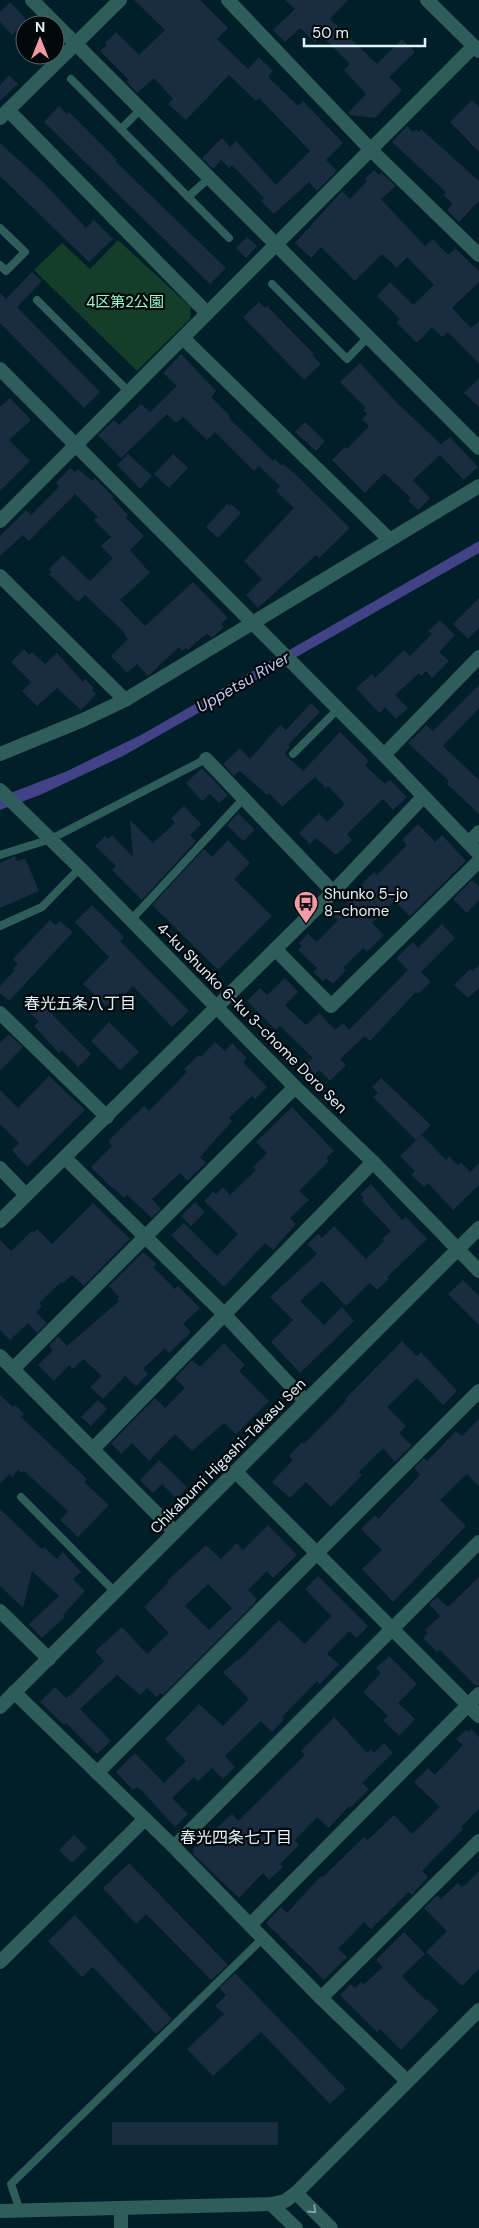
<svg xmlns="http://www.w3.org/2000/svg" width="479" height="2228" viewBox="0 0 479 2228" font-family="'DM Sans','Noto Sans JP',sans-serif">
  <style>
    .green { fill: #143d2a }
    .water { fill: #424287 }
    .building { fill: #1a2c3f; fill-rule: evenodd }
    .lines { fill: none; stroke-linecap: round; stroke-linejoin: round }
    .service { stroke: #2f5d5a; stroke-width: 8 }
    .minor { stroke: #2f5d5a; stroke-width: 14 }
    .tertiary { stroke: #2f5d5a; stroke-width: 14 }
    .oneway { stroke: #7fa0a2 }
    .labels { text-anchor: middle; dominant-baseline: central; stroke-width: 4.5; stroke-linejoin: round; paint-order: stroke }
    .park-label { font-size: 15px; fill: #9bfac9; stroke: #00080b }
    .poi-label { font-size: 15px; fill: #e1f3f9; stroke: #00080b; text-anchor: start }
    .street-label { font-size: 15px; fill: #e1f3f9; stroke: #00080b }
    .water-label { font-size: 16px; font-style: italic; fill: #c3c7f0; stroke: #00080b }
    .neighbourhood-label { font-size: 16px; fill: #e1f3f9; stroke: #00080b }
  </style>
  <rect width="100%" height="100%" fill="#001f29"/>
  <polygon class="green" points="118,240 191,307 190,319 137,371 34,270 62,243 90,269"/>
  <polygon class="water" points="479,541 479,553 123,756 40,795 0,810 0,797 65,772 141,735"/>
  <g class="building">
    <polygon points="134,0 200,0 228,28 217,39 248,69 259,57 273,71 268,77 298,106 303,101 343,143 326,160 337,171 317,191 309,182 274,214 261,201 264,198 232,165 229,168 221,160 213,169 202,158 222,138 230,147 236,141 276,185 310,151 259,98 256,101 229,75 186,120 168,104 173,99 154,78 137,93 127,82 129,80 100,51 107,45 105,43 116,32 139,55 165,30"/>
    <polygon points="285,0 348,0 330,19 377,64 402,39 415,52 389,77 402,90 375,118 350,115 348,113 366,94 344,70 350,64 321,35 315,42 300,28 285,42 273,30 295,9"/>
    <polygon points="10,2 25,18 25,41 16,31 12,35 0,22 0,12"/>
    <polygon points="9,75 18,84 0,101 0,85"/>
    <polygon points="472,100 479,107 479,152 450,122"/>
    <polygon points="59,106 67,114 69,112 117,160 115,161 226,268 210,284 44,122"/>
    <polygon points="407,126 413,132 416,129 418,132 421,129 479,181 479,201 459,222 447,210 453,204 443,195 446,192 392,142"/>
    <polygon points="0,143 45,184 86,228 94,220 113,239 89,262 0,176"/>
    <polygon points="374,170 379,175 381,172 396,186 381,199 425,246 433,239 448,255 455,248 479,271 479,282 452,308 471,328 479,321 479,364 448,332 442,337 432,327 417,343 396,322 400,319 377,296 390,282 413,305 434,285 407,257 397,268 382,254 355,281 321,247 311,258 295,243 342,191 350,199 367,181 365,179"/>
    <polygon points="247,237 257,246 246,258 236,248"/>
    <polygon points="32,272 42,281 17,307 100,392 84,408 0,323 0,293 6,299"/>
    <polygon points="259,302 265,308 267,306 314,354 312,355 321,364 304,380 243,317"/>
    <polygon points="181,354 216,391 211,397 230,416 229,418 273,461 275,459 282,466 283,464 293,472 350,528 319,558 316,555 258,608 246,595 262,579 244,561 294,508 276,491 280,486 259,466 254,471 215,432 207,440 183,417 176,423 167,414 121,458 98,435 114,420 119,425 141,404 150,412 177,386 163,373"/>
    <polygon points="360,363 397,403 441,444 450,437 478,467 464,480 440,455 413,480 430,498 418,510 408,500 411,498 384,473 365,493 332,460 345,447 347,449 369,426 362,419 367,414 363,410 366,408 340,382"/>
    <polygon points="479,378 479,407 464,393"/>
    <polygon points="10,398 31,420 9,440 30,461 0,491 0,407"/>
    <polygon points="305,422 325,441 316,451 295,432"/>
    <polygon points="128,454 152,476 140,489 117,465"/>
    <polygon points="173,454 188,468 169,488 154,474"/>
    <polygon points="70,468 75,472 78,469 92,481 95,478 114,497 112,498 128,515 126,518 144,536 130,550 150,573 120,600 145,626 193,582 228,618 221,624 224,627 214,636 211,638 208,634 202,637 188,650 186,648 182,651 179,647 148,676 137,664 127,673 111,656 128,639 124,634 125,633 85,595 78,602 49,574 52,572 49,569 63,555 90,581 113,558 101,546 111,537 94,520 98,517 75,494 29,541 23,535 0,556 0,536 26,510 31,515 59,487 56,483"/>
    <polygon points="227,504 230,506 231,504 241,513 218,538 206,527"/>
    <polygon points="479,598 479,628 468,639 453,624"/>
    <polygon points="440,620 455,635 439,652 449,661 432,678 426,671 421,676 419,673 395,695 408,708 396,719 385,707 379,713 356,688 372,674 375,678 404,650 410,656 432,634 428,631"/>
    <polygon points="24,649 29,655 32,652 45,664 57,653 83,682 85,679 94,688 92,690 96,694 81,710 57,688 37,706 22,691 31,682 11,662"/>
    <polygon points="479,685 479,708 443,746 479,780 479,814 447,784 449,781 408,743 426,725 433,731"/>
    <polygon points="311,703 320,712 288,745 290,747 285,753 289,758 303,771 340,732 369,761 365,765 385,784 390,780 407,797 393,810 383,799 347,834 352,840 336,855 316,838 310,844 299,833 319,813 327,822 345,804 328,786 326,788 315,777 282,807 269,793 267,795 240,771 234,776 223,764 240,748 250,759 280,725 286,730"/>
    <polygon points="202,768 228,795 219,803 210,794 202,801 186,783"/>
    <polygon points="184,806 201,824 190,835 196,841 142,900 112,870 116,866 95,846 105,836 108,839 112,835 133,857 130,820 153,843 175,823 171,818"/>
    <polygon points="238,813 255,830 243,841 227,825"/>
    <polygon points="418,824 435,842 442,835 466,861 410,916 394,901 372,923 384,935 367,952 363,948 343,968 346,970 333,984 326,978 323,981 313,972 317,968 298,950 302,946 299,943 308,934 317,942 338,920 334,917 362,888 360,886 374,872 377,875 407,845 402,840"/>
    <polygon points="228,840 250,863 234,879 272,916 218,970 152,905 204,849 212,857"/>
    <polygon points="15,856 17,861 25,858 39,891 0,908 0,863"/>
    <polygon points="472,880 479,886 479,900 467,913 453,899"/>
    <polygon points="92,905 124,937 120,941 189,1011 172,1027 133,986 123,996 120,993 106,1006 83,984 109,957 75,922"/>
    <polygon points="50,920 56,925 60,921 73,932 9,1001 0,993 0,986 15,970 13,968 18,964 13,959"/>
    <polygon points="442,924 455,938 421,972 431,982 418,994 416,992 370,1041 365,1036 340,1059 346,1065 330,1081 319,1070 309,1080 299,1070 313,1058 280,1026 276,1030 247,1001 260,988 267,995 285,978 298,992 285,1005 306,1025 319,1013 335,1030 343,1023 349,1030 408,970 396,958 413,942 418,948"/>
    <polygon points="479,965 479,988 468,998 454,985 470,969 473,971"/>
    <polygon points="41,1003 91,1054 78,1067 62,1050 59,1053 34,1026 39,1022 30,1013"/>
    <polygon points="109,1022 139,1052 120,1070 91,1041"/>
    <polygon points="9,1034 23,1047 0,1071 0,1043"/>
    <polygon points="215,1042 225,1051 232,1043 247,1058 243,1062 267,1087 255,1099 252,1096 229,1118 232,1121 200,1157 206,1163 187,1181 180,1173 152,1199 161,1209 152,1218 127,1195 124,1198 114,1188 113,1189 91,1167 112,1146 108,1141 144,1106 149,1111 187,1072 184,1069 199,1055 201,1057"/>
    <polygon points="49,1076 85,1110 27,1167 12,1150 19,1143 0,1124 0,1090 18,1108"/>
    <polygon points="381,1078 431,1125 416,1140 373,1097 378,1093 372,1087"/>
    <polygon points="292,1107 334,1151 326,1158 329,1161 299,1191 309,1200 290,1218 296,1224 273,1250 265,1243 224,1287 171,1235 184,1223 217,1256 238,1234 204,1201 213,1192 216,1194 223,1187 230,1195 256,1170 253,1167 267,1153 256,1142"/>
    <polygon points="422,1135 446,1160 449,1156 458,1165 461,1162 470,1172 479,1163 479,1185 453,1210 428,1183 424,1187 411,1175 415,1171 400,1156"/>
    <polygon points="371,1184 402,1220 406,1217 427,1239 387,1277 389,1279 377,1290 370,1283 346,1306 322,1281 300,1301 324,1325 342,1307 354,1321 300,1373 271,1342 293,1320 270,1297 317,1254 307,1244 318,1234 322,1238 334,1226 366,1259 384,1241 382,1239 391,1231 361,1200 364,1198 360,1194"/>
    <polygon points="195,1202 205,1212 191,1226 181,1216"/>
    <polygon points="93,1203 130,1239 84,1286 72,1275 62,1284 61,1282 39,1303 42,1306 36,1312 47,1323 37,1333 28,1323 10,1340 0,1330 0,1240 11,1251 32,1231 33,1233 37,1229 52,1244"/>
    <polygon points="143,1252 157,1264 153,1267 175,1289 178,1286 200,1308 183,1324 191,1332 169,1353 165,1348 143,1369 148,1374 136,1386 125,1376 103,1399 90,1387 102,1376 83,1359 73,1369 69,1365 54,1381 38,1365 53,1350 49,1346 58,1336 67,1346 119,1301 117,1299 119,1297 109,1286"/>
    <polygon points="463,1280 479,1296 479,1325 448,1294"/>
    <polygon points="402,1341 417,1356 421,1352 457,1391 443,1405 417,1378 387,1407 406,1426 399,1433 412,1446 402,1455 395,1462 383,1448 359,1472 362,1475 331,1507 306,1482 290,1498 272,1482 293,1460 289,1456 302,1442 304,1444 347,1400 345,1399"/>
    <polygon points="224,1343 245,1365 239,1371 269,1401 236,1434 224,1423 192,1451 175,1434 149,1461 132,1443 121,1454 111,1443 155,1398 165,1408 185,1388 175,1378 192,1360 200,1367"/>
    <polygon points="0,1395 13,1407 15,1405 24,1414 21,1417 87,1479 84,1482 109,1505 78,1537 60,1520 68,1511 24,1471 21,1473 18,1470 12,1477 10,1474 0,1483"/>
    <polygon points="98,1400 107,1409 91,1426 81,1417"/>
    <polygon points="479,1419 479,1486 467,1474 440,1500 466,1526 393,1602 362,1569 382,1550 361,1529 375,1515 378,1519 420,1475 414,1468 424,1458 427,1461 456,1431 462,1436"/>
    <polygon points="159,1460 187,1487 177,1499 162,1484 153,1493 140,1480"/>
    <polygon points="0,1509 42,1549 44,1547 57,1559 63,1552 81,1572 73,1579 85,1591 63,1615 65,1617 42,1638 29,1624 59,1596 32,1571 23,1608 0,1586"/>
    <path d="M 268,1525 L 297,1555 L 273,1578 L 267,1571 L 248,1590 L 257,1599 L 254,1604 L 163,1695 L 161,1693 L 157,1697 L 147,1688 L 140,1695 L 117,1675 L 80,1709 L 111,1741 L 97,1754 L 66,1723 L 64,1725 L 40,1702 L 55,1687 L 66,1698 L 72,1694 L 104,1661 L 95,1651 L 122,1627 L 147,1654 L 169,1633 L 144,1607 L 168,1583 L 167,1581 L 206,1545 L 221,1559 L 237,1543 L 243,1550 ZM 208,1584 L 232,1608 L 209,1630 L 185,1606 Z"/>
    <polygon points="318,1576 368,1626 357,1638 349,1631 327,1654 339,1664 320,1684 317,1681 282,1717 284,1719 272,1732 261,1721 225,1756 235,1767 223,1779 212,1768 198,1781 194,1777 172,1798 188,1814 175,1827 143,1792 137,1787 133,1790 116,1772 135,1753 164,1783 186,1761 165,1739 199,1704 223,1726 249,1699 223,1672 237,1660 238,1661 279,1620 305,1644 331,1616 305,1589"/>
    <polygon points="479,1577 479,1685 476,1686 440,1650 437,1652 423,1638 428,1633 425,1630 440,1616 429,1604 437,1597 448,1607"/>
    <polygon points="389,1656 417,1684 398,1703 415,1719 399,1736 383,1720 388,1716 363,1692 381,1673 376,1668"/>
    <polygon points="334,1717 367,1753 371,1749 374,1753 384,1743 393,1753 362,1783 369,1789 351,1807 349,1806 329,1828 317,1817 295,1840 299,1845 280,1864 283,1867 269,1880 263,1873 239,1898 193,1854 194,1848 232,1814 238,1821 305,1755 301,1751"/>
    <polygon points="471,1729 479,1737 479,1809 461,1827 463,1829 422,1871 428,1877 412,1895 409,1892 371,1929 364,1922 338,1949 347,1957 324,1980 266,1923 281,1907 287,1913 321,1876 323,1877 364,1837 368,1840 394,1815 412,1834 440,1807 414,1782 428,1768 435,1775 463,1745 456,1739 466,1730 469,1732"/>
    <polygon points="74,1835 87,1848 72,1863 59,1850"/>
    <polygon points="129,1863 228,1965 211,1980 146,1914 136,1924 103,1888"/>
    <polygon points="479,1871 479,1969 462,1986 426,1952 447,1931 424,1908 437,1895 441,1899 458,1883 461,1887 465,1885"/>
    <polygon points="75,1915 172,2019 156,2034 93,1967 82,1977 48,1941"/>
    <polygon points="404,1932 425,1954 402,1976 425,2000 427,1999 439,2010 401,2050 380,2029 377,2032 340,1995 351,1984 355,1988 361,1982 364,1984 383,1967 376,1960"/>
    <polygon points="235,1973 346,2089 330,2104 261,2032 213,2076 187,2049 224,2014 215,2006 226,1995 219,1988"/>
    <rect x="112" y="2122" width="166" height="23"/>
  </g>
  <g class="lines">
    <g class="service">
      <polyline points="71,79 229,238"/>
      <polyline points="121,129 140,110"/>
      <polyline points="188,197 209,178"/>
      <polyline points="0,228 25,252 6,271 0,265"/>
      <polyline points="272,284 347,359 368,337"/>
      <polyline points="37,300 129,392"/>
      <polyline points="293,754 338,709"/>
      <polyline points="0,855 51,839 206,759"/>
      <polyline points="131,920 244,798"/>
      <polyline points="0,926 42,907 80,868"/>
      <polyline points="21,1497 115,1592"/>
      <polyline points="20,2211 11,2184 263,1938"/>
    </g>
    <g class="minor">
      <polyline points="32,0 479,448"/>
      <polyline points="228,0 371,150 479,255"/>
      <polyline points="8,110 207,313"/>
      <polyline points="0,118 120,0"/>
      <polyline points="183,338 389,539"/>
      <polyline points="0,369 384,755 479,854"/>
      <polyline points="0,521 474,46"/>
      <polyline points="0,576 125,700"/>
      <polyline points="0,754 83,720 125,700 479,486"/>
      <polyline points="384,755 479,657"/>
      <polyline points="206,759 333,892"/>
      <polyline points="0,790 80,868 295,1087 373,1162 479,1271"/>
      <polyline points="469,843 479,832"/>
      <polyline points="275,949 331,1006 479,861"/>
      <polyline points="0,1013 107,1117"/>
      <polyline points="65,1158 224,1314 305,1401"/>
      <polyline points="0,1168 26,1195"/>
      <polyline points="0,1221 333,892 423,797"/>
      <polyline points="0,1356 175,1532"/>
      <polyline points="13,1369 295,1087"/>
      <polyline points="93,1449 373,1162"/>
      <polyline points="236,1472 479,1716"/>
      <polyline points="0,1611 49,1659"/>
      <polyline points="14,1692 174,1847 321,1998 407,2081"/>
      <polyline points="97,1773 479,1391"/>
      <polyline points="174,1847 479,1542"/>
      <polyline points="250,1925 479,1694"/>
      <polyline points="0,1962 145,1819"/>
      <polyline points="321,1998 479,1841"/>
      <polyline points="296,2193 331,2228"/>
      <polyline points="271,2204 296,2228"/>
      <polyline points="121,2208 121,2228"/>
      <polyline points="0,2211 271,2204 285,2201 296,2193 479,2010"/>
    </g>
    <g class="tertiary">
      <polyline points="427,0 479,51"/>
      <polyline points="0,1707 479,1228"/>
    </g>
  </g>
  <defs><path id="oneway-chevron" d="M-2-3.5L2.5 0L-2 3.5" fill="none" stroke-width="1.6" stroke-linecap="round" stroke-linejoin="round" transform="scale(1.25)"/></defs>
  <use class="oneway" href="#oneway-chevron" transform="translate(313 2210) rotate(44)"/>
  <defs>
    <symbol id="bus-pin" viewBox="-11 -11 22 30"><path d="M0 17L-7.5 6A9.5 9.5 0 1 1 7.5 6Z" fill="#f39aa7" stroke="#00080b"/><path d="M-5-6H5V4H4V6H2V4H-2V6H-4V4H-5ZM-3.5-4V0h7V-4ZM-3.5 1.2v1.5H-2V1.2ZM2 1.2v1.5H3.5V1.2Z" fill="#111"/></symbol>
  </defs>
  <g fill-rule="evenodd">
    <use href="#bus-pin" x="292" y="889" width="28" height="38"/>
  </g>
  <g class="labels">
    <g class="park-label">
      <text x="125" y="302">4区第2公園</text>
    </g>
    <g class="poi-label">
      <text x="324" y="894">Shunko 5-jo<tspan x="324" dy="17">8-chome</tspan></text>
    </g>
    <g class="street-label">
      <text transform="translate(252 1018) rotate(45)">4-ku Shunko 6-ku 3-chome Doro Sen</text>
      <text transform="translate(228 1456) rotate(-45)">Chikabumi Higashi-Takasu Sen</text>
    </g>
    <g class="water-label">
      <text transform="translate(243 682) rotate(-30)">Uppetsu River</text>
    </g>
    <g class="neighbourhood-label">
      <text x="80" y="1003">春光五条八丁目</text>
      <text x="236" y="1837">春光四条七丁目</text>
    </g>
  </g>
  <g transform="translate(40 40)"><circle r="24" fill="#00080b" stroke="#5a666a"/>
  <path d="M0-4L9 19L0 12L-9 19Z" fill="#f39aa7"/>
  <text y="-8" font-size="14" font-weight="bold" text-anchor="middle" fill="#e1f3f9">N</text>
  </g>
  <path d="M304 38v8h121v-8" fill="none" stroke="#e1f3f9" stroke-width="2.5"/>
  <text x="312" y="38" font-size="15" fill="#e1f3f9" stroke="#00080b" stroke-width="4" paint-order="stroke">50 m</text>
</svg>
